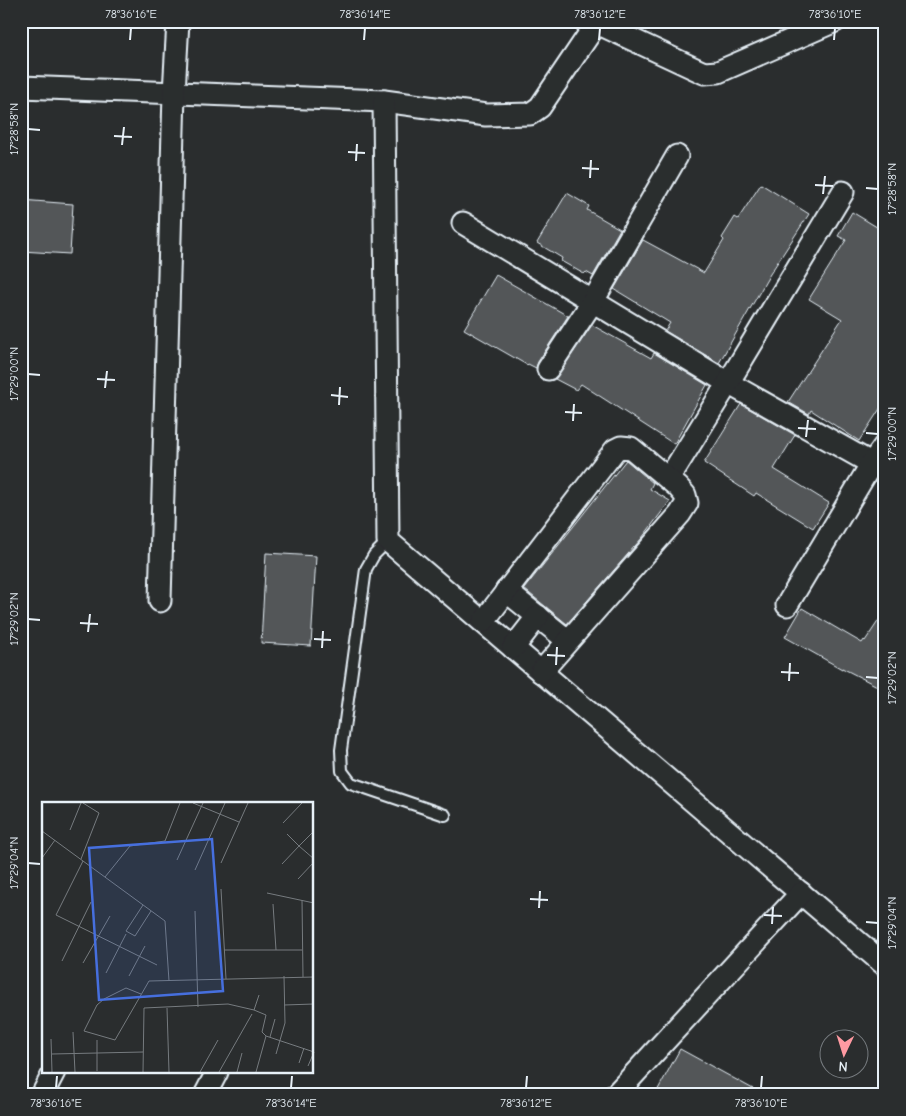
<svg xmlns="http://www.w3.org/2000/svg" width="906" height="1116" viewBox="0 0 906 1116" font-family="'Comic Neue',sans-serif">
  <style>
    .building { fill: #535759; stroke: #e8f1f8 }
    .lines { fill: none; stroke-linecap: round; stroke-linejoin: round }
    .lane-casing { stroke: #e8f1f8; stroke-width: 14 }
    .street-casing { stroke: #e8f1f8; stroke-width: 25 }
    .lane { stroke: #2a2d2e; stroke-width: 10 }
    .street { stroke: #2a2d2e; stroke-width: 21 }
    .ticks { fill: none; stroke: #e8f1f8; stroke-width: 2 }
    .inset-road { fill: none; stroke: #767b7f; stroke-width: 1 }
    .view { fill: #466fde; fill-opacity: 0.15; stroke: #466fde; stroke-width: 2.5 }
    .inset-edge { fill: none; stroke: #e8f1f8; stroke-width: 2.5 }
    .neatline { fill: none; stroke: #e8f1f8; stroke-width: 2 }
    .ticks-label { font-size: 12px; text-anchor: middle; fill: #e8f1f8 }
  </style>
  <rect width="100%" height="100%" fill="#2a2d2e"/>
  <filter id="ink" filterUnits="userSpaceOnUse"><feTurbulence type="fractalNoise" baseFrequency=".02" numOctaves="2"/><feDisplacementMap in="SourceGraphic" scale="10" xChannelSelector="R" yChannelSelector="G"/><feConvolveMatrix kernelMatrix="1 2 1 2 8 2 1 2 1" color-interpolation-filters="sRGB"/></filter>
  <g filter="url(#ink)">
    <g class="building">
      <polygon points="761,184 809,214 770,274 719,363 665,331 670,323 614,289 643,240 704,273 724,240 722,238 735,217 738,219"/>
      <polygon points="567,193 589,206 587,210 620,229 593,276 586,272 584,274 561,261 562,258 537,243"/>
      <polygon points="21,200 73,204 70,254 21,251"/>
      <polygon points="852,212 885,232 885,401 859,441 811,410 809,414 788,402 842,319 809,299 846,240 838,236"/>
      <polygon points="496,275 568,316 538,362 536,368 528,364 527,365 464,329"/>
      <polygon points="592,325 651,358 654,353 707,385 674,444 581,384 576,390 555,379"/>
      <polygon points="741,404 795,435 774,469 829,503 813,528 756,493 754,496 704,463"/>
      <polygon points="626,460 653,483 650,489 670,501 642,538 567,624 524,589"/>
      <polygon points="266,553 316,556 311,646 261,643"/>
      <polygon points="802,608 862,643 864,640 865,641 885,611 885,690 842,668 842,669 785,637"/>
      <polygon points="680,1049 764,1095 655,1095"/>
    </g>
    <g class="lines">
      <defs>
        <polyline id="lane" points="388,541 374,555 366,569 341,750 342,771 351,783 445,815"/>
        <g id="street">
          <polyline points="597,23 704,73 718,72 835,21"/>
          <polyline points="21,87 384,101 486,115 530,114 540,107 598,21"/>
          <polyline points="384,101 388,541 885,965"/>
          <polyline points="463,223 728,383 885,471"/>
          <polyline points="548,369 593,301 677,156"/>
          <polyline points="676,467 728,383 843,192"/>
          <polyline points="506,591 567,640"/>
          <polyline points="160,601 174,93 178,21"/>
          <polyline points="787,605 872,463 885,445"/>
          <polyline points="483,622 615,450 621,447 631,448 678,487 685,495 687,503 680,514 541,672"/>
          <polyline points="513,648 538,616"/>
          <polyline points="42,1095 54,1072"/>
          <polyline points="205,1095 217,1072"/>
          <polyline points="615,1095 801,893"/>
        </g>
      </defs>
      <use href="#lane" class="lane-casing"/>
      <use href="#street" class="street-casing"/>
      <use href="#lane" class="lane"/>
      <use href="#street" class="street"/>
    </g>
  </g>
  <path class="ticks" d="M 130,40 L 131,28M 364,40 L 365,28M 599,40 L 600,28M 834,40 L 835,28M 28,129 L 40,130M 114,136 L 132,137M 122,145 L 124,127M 348,152 L 365,153M 356,161 L 357,144M 582,168 L 599,169M 590,178 L 591,160M 815,185 L 833,186M 866,188 L 878,189M 823,194 L 825,176M 28,374 L 40,375M 97,379 L 115,380M 105,388 L 107,371M 331,395 L 348,397M 339,405 L 340,387M 565,412 L 582,413M 573,421 L 574,404M 798,428 L 816,429M 866,433 L 878,434M 806,437 L 808,420M 28,619 L 40,620M 80,623 L 98,624M 88,632 L 90,614M 314,639 L 331,640M 322,648 L 323,631M 547,655 L 565,656M 556,665 L 557,647M 781,672 L 799,673M 866,677 L 878,678M 789,681 L 790,663M 28,863 L 40,864M 530,899 L 548,900M 539,908 L 540,891M 764,915 L 782,916M 866,922 L 878,923M 772,924 L 773,907M 56,1088 L 57,1076M 291,1088 L 292,1076M 526,1088 L 527,1076M 761,1088 L 762,1076"/>
  <g transform="translate(42 802)">
    <rect width="271" height="271" fill="#2a2d2e"/>
    <path class="inset-road" d="M 151,1 L 197,20M 241,21 L 260,1M 28,28 L 39,1M 0,29 L 123,119 L 127,179M 272,29 L 257,44 L 272,57M 0,56 L 13,38M 39,57 L 57,11 L 41,1M 135,58 L 161,1M 41,59 L 14,113 L 115,163M 179,61 L 206,1M 240,62 L 257,44 L 245,32M 153,68 L 183,1M 63,75 L 88,44 L 123,39 L 138,1M 256,77 L 272,60M 179,87 L 184,177M 225,91 L 272,101M 260,98 L 261,175M 231,102 L 234,148M 101,103 L 84,129 L 93,134 L 109,109M 153,109 L 156,205M 182,148 L 260,148M 20,159 L 49,100M 41,161 L 68,114M 64,171 L 84,132M 87,174 L 103,144M 99,192 L 84,186 L 62,197 L 55,203 L 42,229 L 73,238 L 107,179 L 272,175M 242,203 L 272,202M 125,206 L 127,270M 212,208 L 224,213 L 220,230 L 224,234M 31,230 L 33,270M 228,235 L 233,217M 9,237 L 10,270M 55,238 L 55,269M 10,252 L 101,250M 234,252 L 243,221 L 242,174M 257,261 L 262,246M 266,264 L 272,250M 101,270 L 102,206 L 186,202 L 212,208 L 217,193M 158,270 L 176,238M 177,270 L 210,212M 195,270 L 200,251M 214,270 L 224,234 L 272,250"/>
    <path class="view" d="M 170,37 L 181,189 L 57,198 L 47,46 Z"/>
    <rect width="271" height="271" class="inset-edge"/>
  </g>
  <rect width="906" height="1116" fill="none" stroke="#2a2d2e" stroke-width="55"/>
  <g transform="translate(844 1054) rotate(184)"><circle r="24" fill="#2a2d2e" stroke="#767b7f"/>
  <path d="M0-4L9 19L0 12L-9 19Z" fill="#ff9aa2"/>
  <text y="-8" font-size="14" font-weight="bold" text-anchor="middle" fill="#e8f1f8">N</text>
  </g>
  <rect x="28" y="28" width="850" height="1060" class="neatline"/>
  <g class="ticks-label">
    <text x="131" y="18">78°36'16"E</text>
    <text x="365" y="18">78°36'14"E</text>
    <text x="600" y="18">78°36'12"E</text>
    <text x="835" y="18">78°36'10"E</text>
    <text transform="translate(14 129) rotate(-90)" y="4">17°28'58"N</text>
    <text transform="translate(892 189) rotate(-90)" y="4">17°28'58"N</text>
    <text transform="translate(14 374) rotate(-90)" y="4">17°29'00"N</text>
    <text transform="translate(892 434) rotate(-90)" y="4">17°29'00"N</text>
    <text transform="translate(14 619) rotate(-90)" y="4">17°29'02"N</text>
    <text transform="translate(892 678) rotate(-90)" y="4">17°29'02"N</text>
    <text transform="translate(14 863) rotate(-90)" y="4">17°29'04"N</text>
    <text transform="translate(892 923) rotate(-90)" y="4">17°29'04"N</text>
    <text x="56" y="1107">78°36'16"E</text>
    <text x="291" y="1107">78°36'14"E</text>
    <text x="526" y="1107">78°36'12"E</text>
    <text x="761" y="1107">78°36'10"E</text>
  </g>
</svg>
